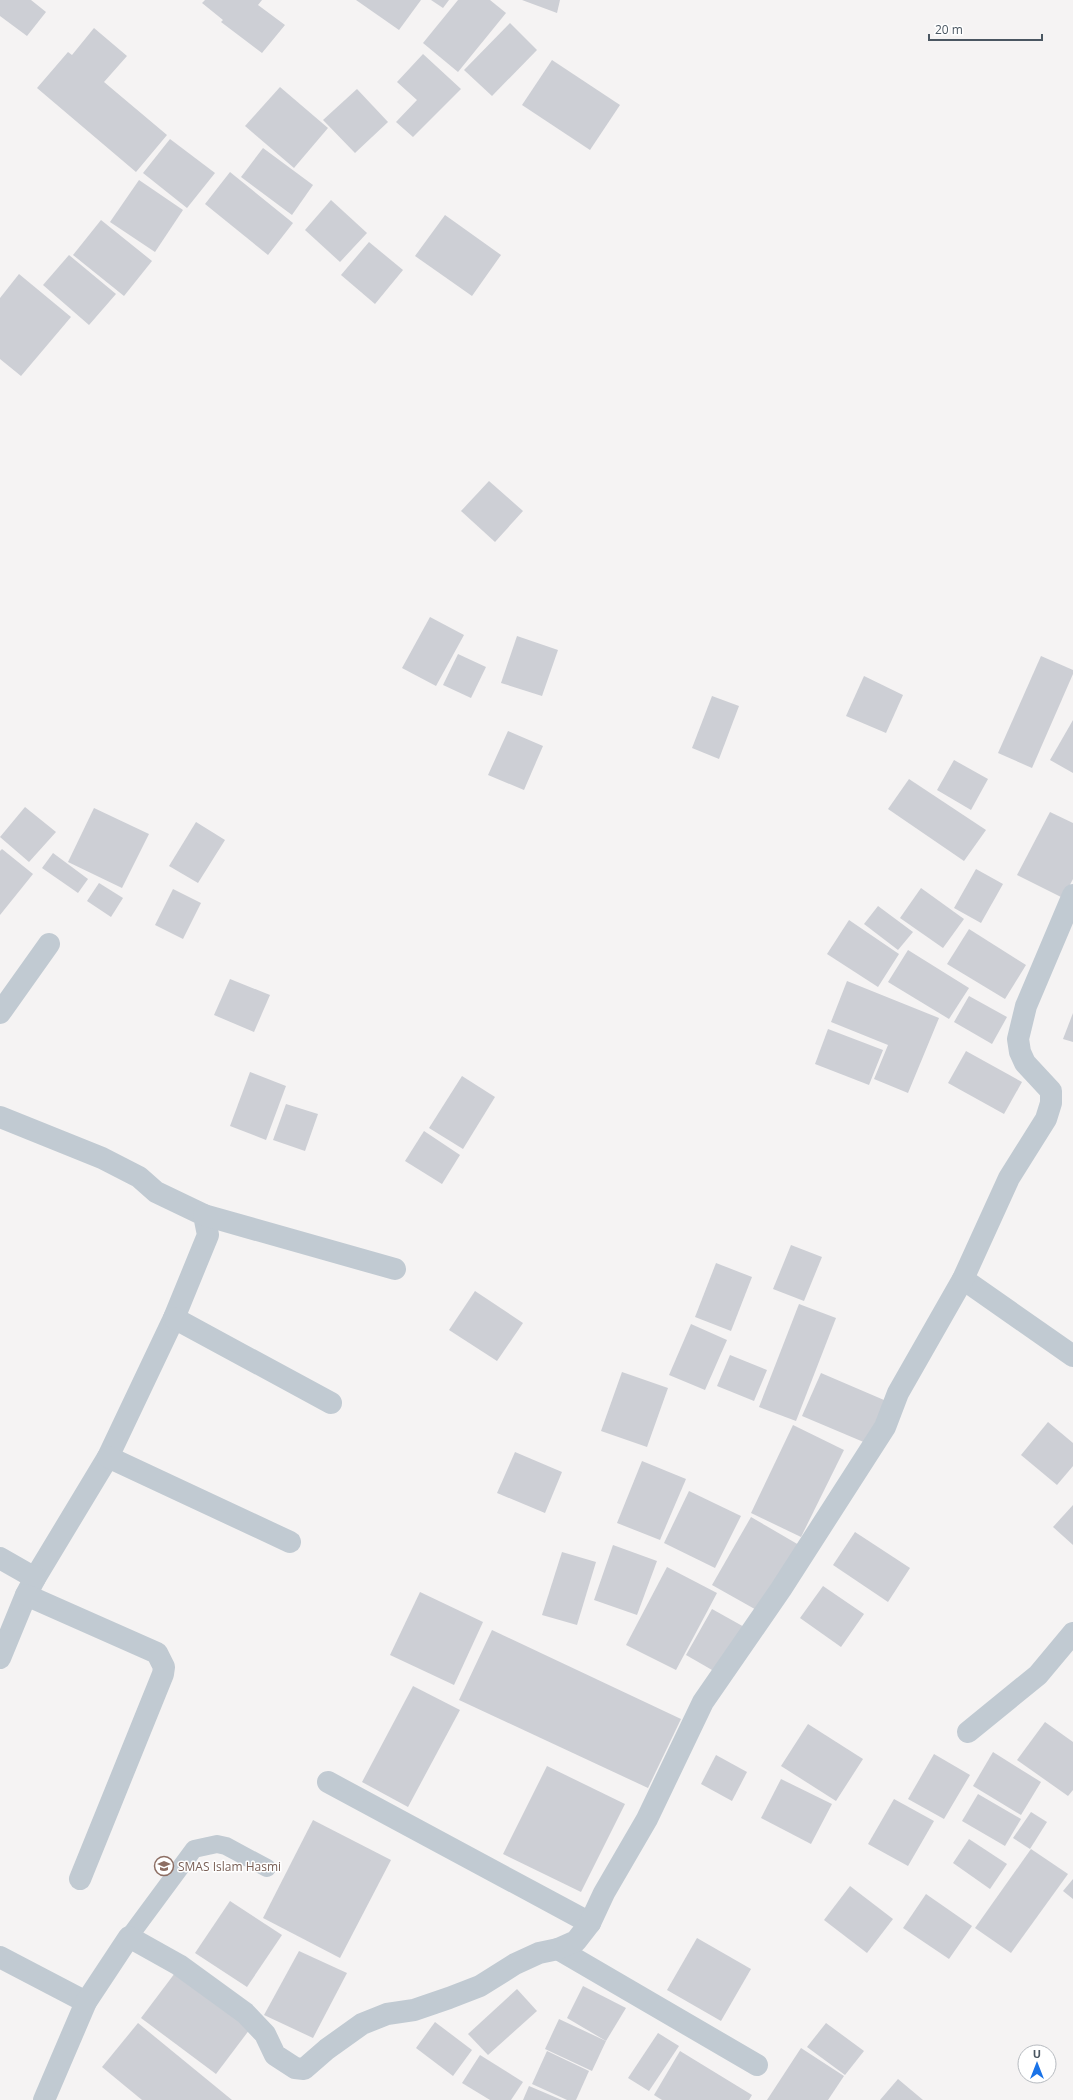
<svg xmlns="http://www.w3.org/2000/svg" width="1073" height="2100" viewBox="0 0 1073 2100" font-family="'Open Sans',sans-serif">
  <style>
    .building { fill: #cdcfd5 }
    .lines { fill: none; stroke-linecap: round; stroke-linejoin: round }
    .service { stroke: #c1cad2; stroke-width: 18 }
    .minor { stroke: #c1cad2; stroke-width: 22 }
    .labels { text-anchor: middle; dominant-baseline: central; stroke-width: 3; stroke-linejoin: round; paint-order: stroke }
    .education-label { font-size: 12px; fill: #785e54; stroke: #fff; text-anchor: start }
  </style>
  <rect width="100%" height="100%" fill="#f5f3f3"/>
  <g class="building">
    <polygon points="0,0 31,0 46,12 27,36 0,16"/>
    <polygon points="205,0 262,0 258,5 285,25 262,53 221,22 223,20 202,3"/>
    <polygon points="356,0 421,0 399,30"/>
    <polygon points="431,0 449,0 443,8"/>
    <polygon points="458,0 490,0 506,13 458,72 423,43"/>
    <polygon points="522,0 560,0 557,13"/>
    <polygon points="510,23 537,50 492,96 464,70"/>
    <polygon points="94,28 127,56 104,82 167,135 136,172 37,88 68,52 72,55"/>
    <polygon points="423,54 461,89 413,137 396,122 417,100 397,82"/>
    <polygon points="552,60 620,105 590,150 522,105"/>
    <polygon points="280,87 328,128 294,168 245,126"/>
    <polygon points="357,89 388,122 355,153 323,120"/>
    <polygon points="170,139 215,173 187,208 143,173"/>
    <polygon points="263,148 313,185 292,215 241,177"/>
    <polygon points="230,172 293,223 268,255 205,204"/>
    <polygon points="139,180 183,210 155,252 110,222"/>
    <polygon points="331,200 367,233 340,262 305,230"/>
    <polygon points="445,215 501,255 472,296 415,256"/>
    <polygon points="101,220 152,261 124,296 73,255"/>
    <polygon points="369,242 403,270 375,304 341,275"/>
    <polygon points="69,255 116,294 89,325 43,285"/>
    <polygon points="19,274 71,317 21,376 0,359 0,298"/>
    <polygon points="489,481 523,511 495,542 461,511"/>
    <polygon points="430,617 464,635 436,686 402,668"/>
    <polygon points="517,636 558,650 542,696 501,683"/>
    <polygon points="458,654 486,667 471,698 443,685"/>
    <polygon points="1041,656 1073,670 1073,674 1032,768 998,753"/>
    <polygon points="864,676 903,695 886,733 846,716"/>
    <polygon points="712,696 739,706 719,759 692,748"/>
    <polygon points="1073,720 1073,773 1050,760"/>
    <polygon points="508,731 543,746 524,790 488,775"/>
    <polygon points="954,760 988,779 971,810 937,790"/>
    <polygon points="909,779 986,830 964,861 888,809"/>
    <polygon points="25,807 56,832 29,862 0,837"/>
    <polygon points="94,808 149,834 122,888 68,862"/>
    <polygon points="1050,812 1073,823 1073,879 1063,898 1017,875"/>
    <polygon points="196,822 225,840 198,883 169,866"/>
    <polygon points="2,849 33,874 0,915 0,851"/>
    <polygon points="53,853 88,879 78,893 42,868"/>
    <polygon points="976,869 1003,884 981,923 954,908"/>
    <polygon points="99,883 123,898 111,917 87,901"/>
    <polygon points="921,888 964,919 943,948 900,918"/>
    <polygon points="173,889 201,903 183,939 155,925"/>
    <polygon points="878,906 913,932 898,950 864,924"/>
    <polygon points="849,920 899,954 878,987 827,954"/>
    <polygon points="969,929 1026,965 1005,999 947,964"/>
    <polygon points="908,950 969,988 949,1019 888,982"/>
    <polygon points="230,979 270,995 254,1032 214,1015"/>
    <polygon points="847,981 939,1018 908,1093 874,1079 888,1045 831,1022"/>
    <polygon points="969,996 1007,1017 992,1044 954,1022"/>
    <polygon points="1073,1013 1073,1042 1063,1039"/>
    <polygon points="828,1029 883,1050 869,1085 815,1064"/>
    <polygon points="966,1051 1022,1082 1004,1114 948,1083"/>
    <polygon points="250,1072 286,1086 266,1140 230,1126"/>
    <polygon points="462,1076 495,1097 463,1149 429,1128"/>
    <polygon points="286,1104 318,1114 305,1151 273,1140"/>
    <polygon points="424,1131 460,1155 442,1184 405,1161"/>
    <polygon points="791,1245 822,1257 804,1301 773,1289"/>
    <polygon points="716,1263 752,1277 731,1331 695,1317"/>
    <polygon points="475,1291 523,1323 497,1361 449,1330"/>
    <polygon points="799,1304 836,1318 796,1421 759,1407"/>
    <polygon points="691,1324 727,1340 705,1390 669,1375"/>
    <polygon points="730,1355 767,1370 754,1401 717,1386"/>
    <polygon points="622,1372 668,1388 647,1447 601,1431"/>
    <polygon points="821,1373 891,1403 873,1446 802,1416"/>
    <polygon points="1048,1422 1073,1443 1073,1466 1057,1485 1021,1455"/>
    <polygon points="793,1425 844,1450 801,1537 751,1513"/>
    <polygon points="515,1452 562,1472 545,1513 497,1493"/>
    <polygon points="642,1461 686,1479 660,1540 617,1523"/>
    <polygon points="689,1491 741,1516 715,1568 664,1543"/>
    <polygon points="1073,1505 1073,1545 1053,1527"/>
    <polygon points="751,1517 799,1545 760,1612 712,1585"/>
    <polygon points="855,1532 910,1568 888,1602 833,1565"/>
    <polygon points="613,1545 657,1561 637,1615 594,1600"/>
    <polygon points="562,1552 596,1562 577,1625 542,1615"/>
    <polygon points="667,1567 717,1593 676,1670 626,1645"/>
    <polygon points="823,1586 864,1614 841,1647 800,1618"/>
    <polygon points="420,1592 483,1622 454,1685 390,1655"/>
    <polygon points="712,1609 746,1628 719,1674 686,1655"/>
    <polygon points="492,1630 681,1719 648,1788 459,1700"/>
    <polygon points="413,1686 460,1710 408,1807 362,1782"/>
    <polygon points="1045,1722 1073,1742 1073,1790 1068,1796 1017,1760"/>
    <polygon points="808,1724 863,1759 836,1801 781,1766"/>
    <polygon points="993,1752 1041,1782 1021,1815 973,1786"/>
    <polygon points="934,1754 970,1775 944,1819 908,1799"/>
    <polygon points="716,1755 747,1772 732,1801 701,1784"/>
    <polygon points="547,1766 625,1804 581,1892 503,1854"/>
    <polygon points="781,1779 832,1804 811,1844 761,1818"/>
    <polygon points="978,1794 1021,1819 1005,1846 962,1821"/>
    <polygon points="894,1799 934,1821 908,1866 868,1844"/>
    <polygon points="1031,1812 1047,1822 1030,1849 1013,1838"/>
    <polygon points="313,1820 391,1860 340,1958 263,1918"/>
    <polygon points="969,1839 1007,1864 990,1889 953,1863"/>
    <polygon points="1031,1849 1068,1874 1011,1953 975,1928"/>
    <polygon points="1073,1879 1073,1899 1063,1891"/>
    <polygon points="850,1886 893,1919 867,1953 824,1920"/>
    <polygon points="926,1894 972,1926 949,1959 903,1928"/>
    <polygon points="230,1901 282,1935 247,1987 195,1953"/>
    <polygon points="697,1938 751,1969 721,2021 667,1990"/>
    <polygon points="299,1951 347,1973 313,2038 264,2015"/>
    <polygon points="178,1969 253,2025 216,2074 141,2018"/>
    <polygon points="583,1986 626,2008 606,2041 567,2018"/>
    <polygon points="517,1989 537,2011 488,2055 468,2034"/>
    <polygon points="559,2019 606,2041 592,2071 545,2049"/>
    <polygon points="435,2022 472,2050 453,2076 416,2048"/>
    <polygon points="138,2023 232,2100 142,2100 102,2067"/>
    <polygon points="826,2023 864,2051 845,2075 807,2047"/>
    <polygon points="658,2033 679,2046 649,2091 628,2078"/>
    <polygon points="801,2048 844,2076 828,2100 767,2100"/>
    <polygon points="547,2051 589,2071 576,2100 567,2100 532,2084"/>
    <polygon points="680,2051 752,2095 749,2100 662,2100 654,2095"/>
    <polygon points="480,2055 523,2082 511,2100 490,2100 462,2083"/>
    <polygon points="898,2079 923,2100 880,2100"/>
    <polygon points="529,2086 562,2100 523,2100"/>
  </g>
  <g class="lines">
    <polyline class="service" points="129,1937 194,1849 217,1844 226,1846 267,1868"/>
    <g class="minor">
      <polyline points="0,1013 49,944"/>
      <polyline points="0,1117 102,1158 139,1177 156,1192 204,1215 208,1235 174,1318 108,1457 35,1578 26,1595 0,1658"/>
      <polyline points="204,1215 395,1269"/>
      <polyline points="963,1279 1073,1356"/>
      <polyline points="174,1318 331,1403"/>
      <polyline points="108,1457 290,1542"/>
      <polyline points="0,1558 35,1578"/>
      <polyline points="26,1595 157,1653 164,1667 163,1674 80,1879"/>
      <polyline points="968,1732 1038,1675 1073,1633"/>
      <polyline points="328,1782 590,1923"/>
      <polyline points="558,1949 757,2065"/>
      <polyline points="0,1957 86,2002"/>
      <polyline points="44,2100 86,2002 129,1937 179,1965 245,2013 265,2034 275,2055 295,2068 304,2069 327,2049 362,2024 387,2014 414,2010 449,1998 480,1986 515,1964 539,1953 558,1949 576,1941 590,1923 604,1893 647,1819 703,1702 781,1589 885,1427 898,1393 963,1279 1009,1178 1046,1119 1051,1103 1051,1091 1025,1063 1020,1052 1018,1039 1026,1006 1073,895"/>
    </g>
  </g>
  <defs>
    <symbol id="school-ring" viewBox="-11 -11 22 22"><circle r="9.5" fill="#fff" stroke="#8d6e63" stroke-width="1.5"/><path d="M0-5L7-2L0 1L-7-2ZM-4 1L0 2.5L4 1V4Q0 6-4 4Z" fill="#8d6e63"/></symbol>
  </defs>
  <g fill-rule="evenodd">
    <use href="#school-ring" x="153" y="1855" width="22" height="22"/>
  </g>
  <g class="labels">
    <g class="education-label">
      <text x="178" y="1866">SMAS Islam Hasmi</text>
    </g>
  </g>
  <g transform="translate(1037 2064)"><circle r="19" fill="#ffffff" stroke="#b7bbc0"/>
  <path d="M0-3L7 15L0 10L-7 15Z" fill="#1a73e8"/>
  <text y="-6" font-size="11" font-weight="bold" text-anchor="middle" fill="#4a5661">U</text>
  </g>
  <path d="M929 34v6h113v-6" fill="none" stroke="#4a5661" stroke-width="2"/>
  <text x="935" y="34" font-size="12" fill="#4a5661" stroke="#ffffff" stroke-width="3" paint-order="stroke">20 m</text>
</svg>
